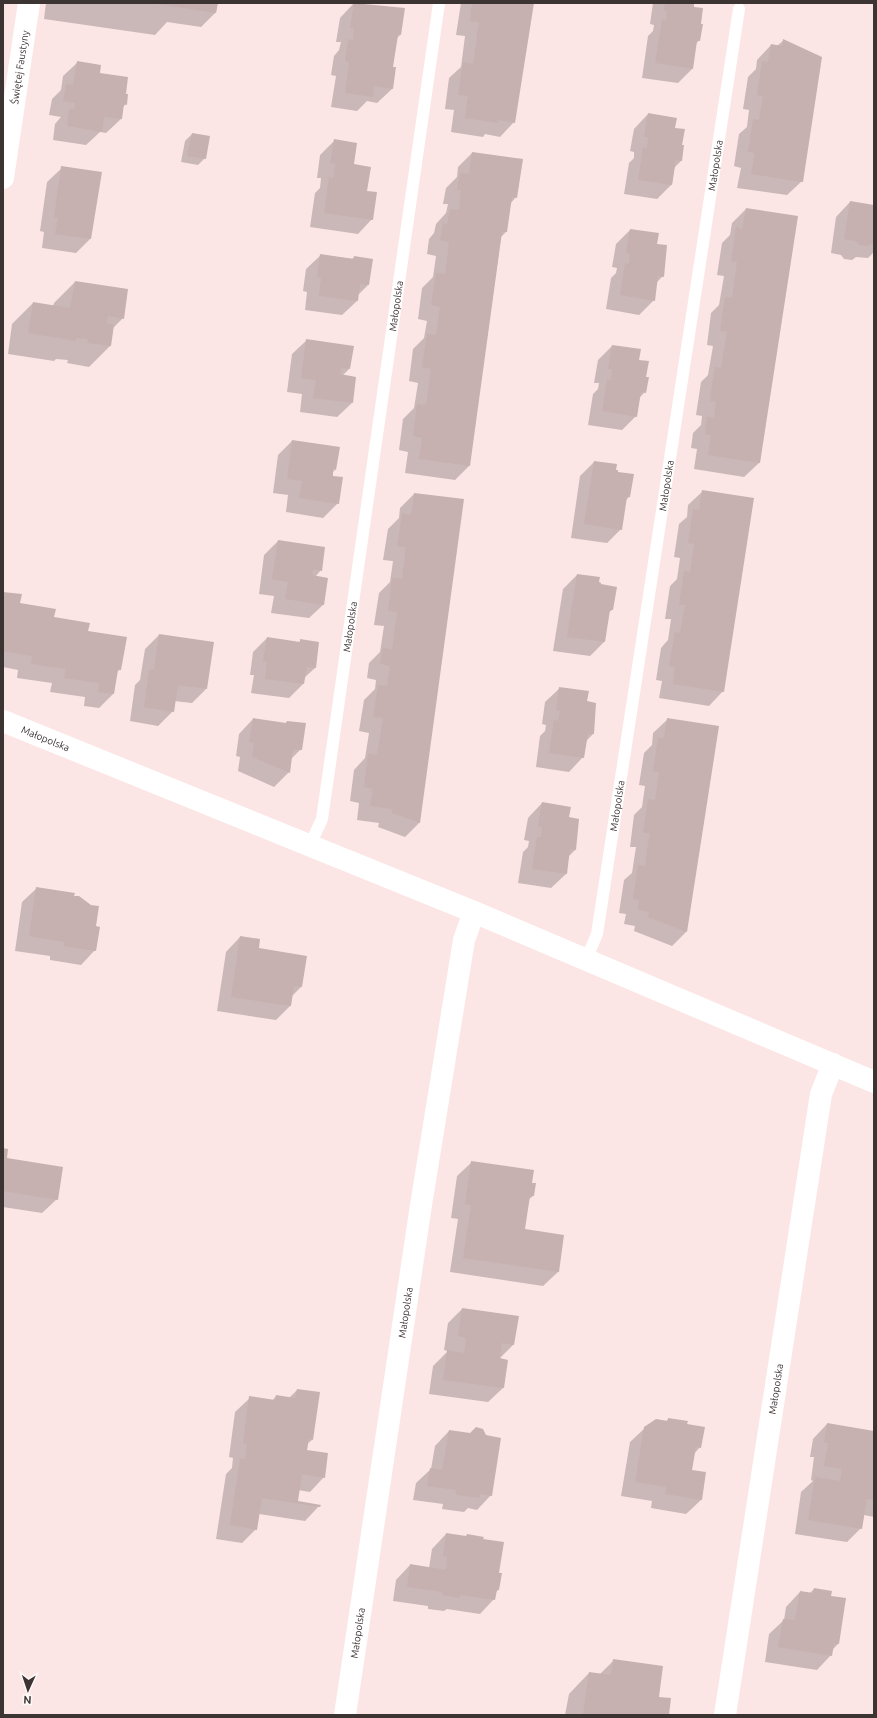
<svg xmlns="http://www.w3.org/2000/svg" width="877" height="1718" viewBox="0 0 877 1718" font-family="Ubuntu,sans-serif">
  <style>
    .shadow { fill: #0003 }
    .building { fill: #c6b1b0 }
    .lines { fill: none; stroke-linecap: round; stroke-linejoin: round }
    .service { stroke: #fff; stroke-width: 12 }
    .minor { stroke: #fff; stroke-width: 22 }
    .labels { text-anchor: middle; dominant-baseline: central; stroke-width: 3.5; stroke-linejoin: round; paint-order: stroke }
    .street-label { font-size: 10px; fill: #3c3333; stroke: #fdf8f8 }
  </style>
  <rect width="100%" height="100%" fill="#fce6e5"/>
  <g class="shadow">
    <polygon points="46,3 217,3 216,12 201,27 167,22 155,35 44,19"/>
    <polygon points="354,3 400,35 396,39 392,68 392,89 377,103 367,101 357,111 331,107 336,76 331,75 334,56 339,50 341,42 336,42 340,18"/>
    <polygon points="461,3 533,3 514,122 500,137 485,134 483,137 451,132 454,110 445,109 449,78 461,67 465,36 456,35"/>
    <polygon points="653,3 693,3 693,8 699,40 696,44 692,69 678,83 642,78 648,36 653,31 654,25 650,24"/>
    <polygon points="784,40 802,181 787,195 737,188 741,168 734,166 739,134 747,127 749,110 743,109 748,77 756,69 757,60 771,45 777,46"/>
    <polygon points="78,62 99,74 125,94 126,104 122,108 121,119 106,133 100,132 86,145 53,140 55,124 61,117 49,115 52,99 61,90 63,76"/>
    <polygon points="648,114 681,146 681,161 674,168 672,184 657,199 624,194 629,163 634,158 634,152 630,151 634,129"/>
    <polygon points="192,134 205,158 198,165 181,162 185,141"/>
    <polygon points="334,141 353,165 366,191 372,219 358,234 310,227 315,193 320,188 321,178 317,178 320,155"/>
    <polygon points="472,153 516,197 510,204 506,232 501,237 469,466 455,480 405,473 408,452 399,450 403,419 414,408 418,383 409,381 413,349 424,338 427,321 418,319 422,288 433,277 436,256 427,254 429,239 434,233 436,224 446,213 448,204 443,204 446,188 457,177 458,167"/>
    <polygon points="62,168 90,239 76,253 42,248 44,232 40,231 47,182"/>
    <polygon points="850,202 874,206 874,252 868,258 856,257 852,260 844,259 841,255 831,253 836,217"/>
    <polygon points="746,209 796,217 759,463 744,477 694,469 697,449 691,448 693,433 701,425 702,416 696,415 701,382 708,375 713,346 707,345 711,313 719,305 724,276 717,275 722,243 730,235 732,223"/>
    <polygon points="630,230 656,245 663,276 656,283 654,300 639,315 606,309 611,278 616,273 617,268 612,267 616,244"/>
    <polygon points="321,255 352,259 354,257 368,285 358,295 357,301 342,315 305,310 307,292 303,291 306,269"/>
    <polygon points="75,282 123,318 113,328 110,346 89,367 67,363 68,360 56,359 54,361 8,354 12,324 33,303 53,306 54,303"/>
    <polygon points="307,340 349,369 342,376 352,403 337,417 300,412 302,394 287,392 292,354"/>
    <polygon points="612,346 638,361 645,378 645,392 638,399 636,416 622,430 588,425 593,394 598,389 599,383 594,383 598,360"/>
    <polygon points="292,441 335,470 332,473 338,503 323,518 286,512 288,495 273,493 278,455"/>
    <polygon points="594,462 615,470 629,497 626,500 621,529 607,543 571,538 580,476"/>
    <polygon points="703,491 723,691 709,706 659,698 662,681 656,680 661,648 668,640 671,619 665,619 670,586 677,579 680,558 674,557 679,524 687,517 688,505"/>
    <polygon points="414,494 463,500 419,823 405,837 378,827 379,823 357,820 359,803 350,801 354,770 365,758 369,733 359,731 364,700 375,689 376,680 367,678 369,663 380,652 384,626 374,625 379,593 390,582 393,561 383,560 388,529 399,518 400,508"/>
    <polygon points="278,541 321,570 315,577 324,604 309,618 271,613 274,596 259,594 264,555"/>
    <polygon points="577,575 598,583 612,610 608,613 604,642 590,656 553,651 563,589"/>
    <polygon points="3,593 19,604 87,632 120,669 116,673 113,694 99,708 84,706 85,697 50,692 52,683 17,678 18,670 3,667"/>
    <polygon points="159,635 206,689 192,703 174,701 173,711 158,726 130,721 135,685 140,680 145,649"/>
    <polygon points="267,638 298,643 301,640 315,668 304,678 303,684 289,698 251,693 254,675 250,675 253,652"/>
    <polygon points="560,688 586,702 593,734 586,741 583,757 569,772 536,767 540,736 545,731 546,725 542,724 545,702"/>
    <polygon points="253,719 285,724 287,722 301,749 290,760 289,772 274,787 238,771 240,757 236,756 239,734"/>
    <polygon points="668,719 686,932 672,946 634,931 635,926 624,924 626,914 619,913 624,880 632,873 636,847 630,847 634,815 642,807 645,786 639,785 644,753 652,745 653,733"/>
    <polygon points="542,803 568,818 578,820 575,850 568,857 566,874 551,888 518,883 523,852 528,847 529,841 524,840 528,818"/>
    <polygon points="37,888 73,897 95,927 95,950 81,965 50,960 50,956 15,951 22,902"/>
    <polygon points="240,937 258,949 301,987 291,997 290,1006 276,1020 217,1011 226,952"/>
    <polygon points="3,1149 6,1159 57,1199 42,1213 3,1207"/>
    <polygon points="472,1162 531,1184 533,1196 528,1200 524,1230 563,1236 558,1272 543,1286 450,1272 458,1219 451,1218 457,1176"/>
    <polygon points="462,1309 518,1317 513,1345 499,1359 507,1361 503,1388 488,1402 429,1394 433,1366 448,1351 444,1350 448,1323"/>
    <polygon points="297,1390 312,1440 307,1444 306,1451 324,1477 310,1492 298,1490 297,1502 319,1506 305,1521 259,1514 256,1529 242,1543 216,1539 226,1474 232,1468 233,1458 229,1457 235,1412 250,1398 272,1401 276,1396 289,1398"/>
    <polygon points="668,1419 686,1425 700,1447 694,1454 691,1471 705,1473 701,1500 686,1514 651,1508 652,1501 621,1496 630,1442 645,1428 666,1422"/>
    <polygon points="827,1424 874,1432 874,1517 864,1515 861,1528 847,1542 795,1534 801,1492 813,1481 811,1480 814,1457 810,1457 813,1439"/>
    <polygon points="449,1431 470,1434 491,1495 477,1510 468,1508 464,1512 442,1509 443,1504 413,1500 416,1483 431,1469 435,1446"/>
    <polygon points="446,1534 482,1540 498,1574 498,1590 495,1593 494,1599 480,1614 447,1609 444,1611 428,1609 428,1606 393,1601 396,1580 410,1565 429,1568 432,1549"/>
    <polygon points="814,1589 830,1597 838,1644 832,1650 831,1655 817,1670 765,1662 769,1634 784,1620 786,1607 800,1592 810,1593"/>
    <polygon points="614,1660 658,1698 670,1699 668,1715 565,1715 569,1694 589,1673 600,1674"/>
  </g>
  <g class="building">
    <polygon points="151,3 218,3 216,13"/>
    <polygon points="354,3 405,8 401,35 398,35 393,67 396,67 393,89 374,86 373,97 345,93 349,62 345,61 348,41 348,39 353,40 354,28 350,28"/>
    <polygon points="472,3 534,3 515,123 498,120 498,123 465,118 468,96 458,95 463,62 473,64 479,22 470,21"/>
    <polygon points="665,3 694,3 694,7 703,8 701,24 703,24 700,41 697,41 693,69 655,63 662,20 666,21 667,11 664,10"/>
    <polygon points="783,39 822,57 803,182 751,174 755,153 748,152 753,119 759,120 763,96 757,95 762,61 768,62 771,44 782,46"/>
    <polygon points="77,61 101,65 100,73 128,77 126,94 128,94 127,105 124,104 122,119 104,117 102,132 67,126 69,109 74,109 75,103 63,101 66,84 73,85"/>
    <polygon points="648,113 677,118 675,128 685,129 682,145 684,145 682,161 676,160 672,185 638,180 643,147 647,148 648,137 644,137"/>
    <polygon points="192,133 210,136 206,159 187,156"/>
    <polygon points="334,139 357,143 354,164 371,167 367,191 377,192 373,220 324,213 329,177 333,178 335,164 330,163"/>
    <polygon points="472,152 523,159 517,198 512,197 507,232 502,232 470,466 419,459 422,438 413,436 417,404 426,405 431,369 422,367 427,334 436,335 440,307 431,305 436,273 445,274 449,242 440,240 443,223 447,224 450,209 459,210 461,190 457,190 460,173 469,174"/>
    <polygon points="61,166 102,172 91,239 55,234 58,218 54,217"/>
    <polygon points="850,201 874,205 874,243 867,246 859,245 856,241 844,239"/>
    <polygon points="746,208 798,216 760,463 708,455 711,435 705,434 707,417 714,418 716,402 710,401 712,384 715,367 721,368 727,332 720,331 725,297 732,298 737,262 731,261 736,227 742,229"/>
    <polygon points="630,229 659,233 657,244 667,245 664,277 658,276 655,301 620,295 625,263 629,264 630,254 626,253"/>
    <polygon points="320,254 354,259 354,256 373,259 369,285 360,284 358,301 319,296 321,278 317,277"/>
    <polygon points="75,281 128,289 124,319 108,316 107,323 114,325 111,346 87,343 88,339 76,338 76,341 28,333 33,302 70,308"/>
    <polygon points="306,339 354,346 350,369 341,368 340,374 356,377 353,403 313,398 316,380 301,378"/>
    <polygon points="612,345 641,349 639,360 649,361 646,377 649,377 646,393 641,392 637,417 602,411 607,379 611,380 612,369 608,369"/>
    <polygon points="292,440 340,447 336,470 333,469 333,476 343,477 339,504 299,498 302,481 287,479"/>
    <polygon points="594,461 617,464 616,470 618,470 618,472 634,474 630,497 627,497 622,530 584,524"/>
    <polygon points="702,490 754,498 724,692 673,684 675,667 669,666 675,632 680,633 685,605 679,605 684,571 690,572 694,544 688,543 693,509 699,510"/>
    <polygon points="414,493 464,499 420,823 392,813 392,809 370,806 373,789 364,787 368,754 377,755 383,718 373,717 378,685 387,686 390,666 380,664 383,648 392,649 397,612 388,611 392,578 402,579 406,547 397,546 402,513 411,515"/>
    <polygon points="278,540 325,547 322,571 313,569 312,575 328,578 324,605 285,599 288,582 272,579"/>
    <polygon points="577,574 600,577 599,582 601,583 601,584 617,587 613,610 610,610 605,642 567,637"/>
    <polygon points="3,592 22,594 20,603 56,609 54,617 90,623 88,631 127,637 121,670 118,670 114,694 98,692 99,683 64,678 66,669 31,664 32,656 3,651"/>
    <polygon points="159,634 214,642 207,689 178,685 174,712 144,707 149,670 154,670"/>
    <polygon points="267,637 300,642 300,639 319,642 316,668 307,667 304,684 265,679 267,661 263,661"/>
    <polygon points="559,687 589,691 587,701 596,703 594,734 588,734 584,758 549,753 554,720 558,721 560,711 556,710"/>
    <polygon points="253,718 286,723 287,721 306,723 302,750 293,749 290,773 252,757 254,743 249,742"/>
    <polygon points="667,718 719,726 687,932 648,917 649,912 638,910 639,900 633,899 638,865 645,866 647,850 650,833 643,833 648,799 655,800 659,772 653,771 658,738 664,738"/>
    <polygon points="542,802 571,807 569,817 579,819 576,850 570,849 567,874 532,869 537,837 541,837 542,827 538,826"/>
    <polygon points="36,887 75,893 74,896 79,896 91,905 99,906 96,926 100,927 96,951 64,946 64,942 29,936"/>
    <polygon points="240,936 260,939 259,948 307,956 302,987 294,986 291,1006 231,997"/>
    <polygon points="3,1148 8,1149 7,1158 63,1167 58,1200 3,1191"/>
    <polygon points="471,1161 534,1170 532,1183 536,1183 534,1196 530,1196 525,1229 564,1235 559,1272 463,1258 471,1205 465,1204"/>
    <polygon points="462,1308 519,1316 514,1345 502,1343 500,1358 508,1360 504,1388 443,1380 447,1350 464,1353 466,1338 458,1336"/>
    <polygon points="297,1389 320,1392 313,1440 309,1439 307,1450 328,1453 325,1478 302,1474 298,1501 321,1505 320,1507 262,1498 257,1530 230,1525 240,1459 245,1459 247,1444 243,1443 249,1396 275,1400 276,1395 295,1398"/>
    <polygon points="668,1418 688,1421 687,1424 705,1427 701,1448 696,1447 692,1470 706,1472 702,1500 665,1494 666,1487 635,1482 644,1427 656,1419 668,1421"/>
    <polygon points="827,1423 874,1431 874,1500 867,1499 862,1529 808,1520 815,1477 840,1481 842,1469 824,1466 828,1443 824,1443"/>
    <polygon points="476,1427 483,1429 486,1435 501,1438 492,1496 480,1494 480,1498 456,1495 456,1490 427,1486 430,1468 442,1470 449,1430 470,1433"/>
    <polygon points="446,1533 466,1536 467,1534 484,1537 483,1539 504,1542 499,1573 502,1573 499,1590 497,1590 495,1600 460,1595 459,1598 442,1595 442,1592 407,1587 410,1564 446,1570 447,1557 443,1556"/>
    <polygon points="814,1588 832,1591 831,1596 846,1598 839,1644 834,1644 832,1656 778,1647 783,1619 795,1620 800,1591 813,1593"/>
    <polygon points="613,1659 663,1666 659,1697 671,1698 669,1715 583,1714 589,1672 611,1675"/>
  </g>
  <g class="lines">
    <g class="service">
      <path id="s1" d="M 310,845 L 322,819 L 439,3"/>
      <path id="s2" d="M 586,960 L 597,934 L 739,9"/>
    </g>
    <g class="minor">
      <path id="s3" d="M 3,178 L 29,3"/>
      <path id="s4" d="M 3,721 L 474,912 L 874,1082"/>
      <path id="s5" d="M 345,1715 L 421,1205 L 464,940 L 474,912"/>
      <path id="s6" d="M 725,1715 L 821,1094 L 833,1064"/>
    </g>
  </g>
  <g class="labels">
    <g class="street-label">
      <text stroke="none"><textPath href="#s3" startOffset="112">Świętej Faustyny</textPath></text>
      <text stroke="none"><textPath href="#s2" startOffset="806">Małopolska</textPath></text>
      <text stroke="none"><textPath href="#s1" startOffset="547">Małopolska</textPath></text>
      <text stroke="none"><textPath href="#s2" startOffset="482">Małopolska</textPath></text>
      <text stroke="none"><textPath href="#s1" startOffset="223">Małopolska</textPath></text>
      <text stroke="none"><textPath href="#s4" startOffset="46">Małopolska</textPath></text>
      <text stroke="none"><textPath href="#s2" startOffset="158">Małopolska</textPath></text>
      <text stroke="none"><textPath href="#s5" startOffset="407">Małopolska</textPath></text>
      <text stroke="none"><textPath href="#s6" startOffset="330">Małopolska</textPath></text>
      <text stroke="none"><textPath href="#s5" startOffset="83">Małopolska</textPath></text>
    </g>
  </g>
  <rect width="877" height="1718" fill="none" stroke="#3c3333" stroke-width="8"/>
  <g transform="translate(28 1690) rotate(183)" stroke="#fdf8f8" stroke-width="3" paint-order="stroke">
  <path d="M0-3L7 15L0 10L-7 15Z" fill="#3c3333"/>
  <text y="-6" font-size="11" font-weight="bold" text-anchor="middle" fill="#3c3333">N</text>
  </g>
</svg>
